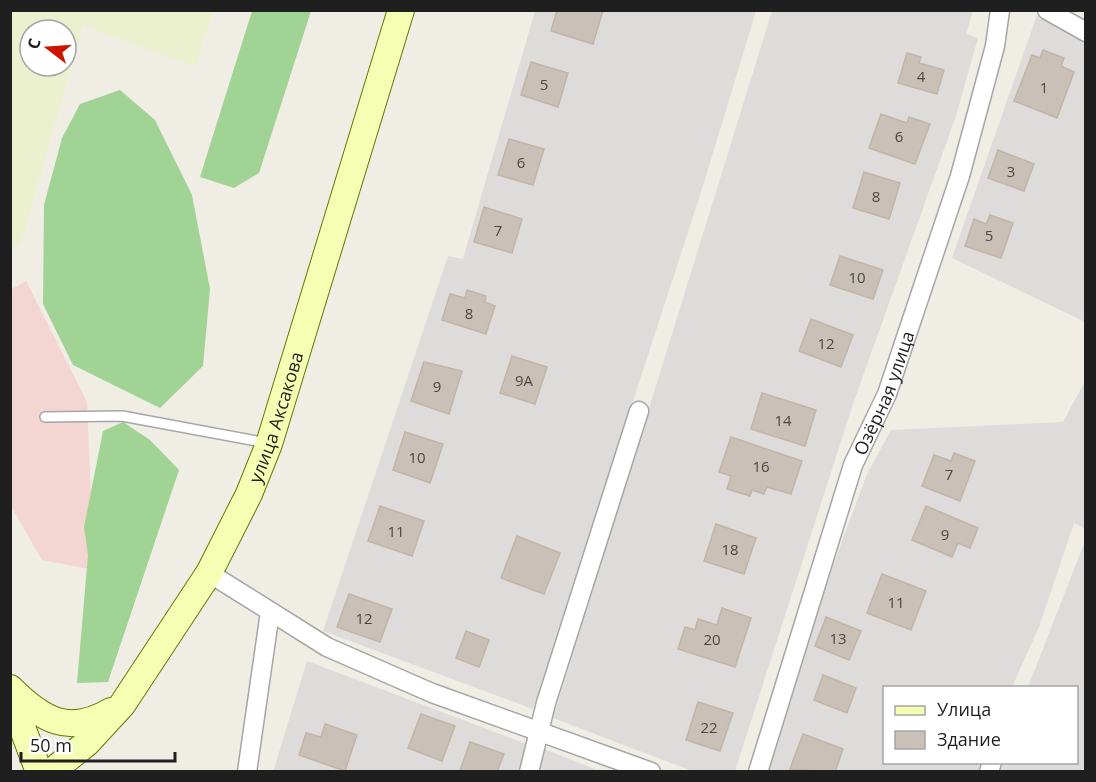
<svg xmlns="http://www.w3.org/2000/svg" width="1096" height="782" viewBox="0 0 1096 782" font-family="'Open Sans',sans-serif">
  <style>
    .residential { fill: #dddcdb }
    .commercial { fill: #f3d6d2 }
    .farmland { fill: #ebf1ce; fill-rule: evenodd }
    .forest { fill: #a1d395 }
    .building { fill: #c9c0b7; stroke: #c3b5a5; stroke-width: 1.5 }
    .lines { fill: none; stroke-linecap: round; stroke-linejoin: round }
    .lane-casing { stroke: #a6a6a6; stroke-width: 12 }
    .street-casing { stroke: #a6a6a6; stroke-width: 21 }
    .secondary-casing { stroke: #627b00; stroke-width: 28 }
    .lane { stroke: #fff; stroke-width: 9 }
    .street { stroke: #fff; stroke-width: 18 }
    .secondary { stroke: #f4ffb3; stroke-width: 26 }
    .labels { text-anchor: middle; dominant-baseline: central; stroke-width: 6; stroke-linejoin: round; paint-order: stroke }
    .number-label { font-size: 15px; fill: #4a4745 }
    .street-label { font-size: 18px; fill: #1f1f1f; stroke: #fff }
  </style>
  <rect width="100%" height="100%" fill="#f0ede4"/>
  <g class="residential">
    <polygon points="535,11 756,11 703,186 533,709 323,631 448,256 463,259"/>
    <polygon points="772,11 973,11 966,34 978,38 956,116 853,404 735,771 692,771 553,718"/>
    <polygon points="1037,15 1085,43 1085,322 952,258"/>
    <polygon points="1085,381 1085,529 1074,523 1039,627 1012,687 884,688 884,762 985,763 982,771 766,772 821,598 867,474 891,430 1063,422"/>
    <polygon points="1085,541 1085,771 998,772 1001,763 1076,762 1076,688 1028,687"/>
    <polygon points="307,661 529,745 523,771 273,772"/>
    <polygon points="544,749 600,771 538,772"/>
  </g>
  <polygon class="commercial" points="26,281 87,402 94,570 42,560 11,506 10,290"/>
  <path class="farmland" d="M 11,10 L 213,11 L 195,67 L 83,25 L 22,239 L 11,250 ZM 30,30 L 66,30 L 66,66 L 30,66 Z"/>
  <g class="forest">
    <polygon points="252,11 311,11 259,173 234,188 200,177"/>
    <polygon points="120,90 155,120 192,195 210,289 203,366 160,408 73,365 43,304 44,205 62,138 80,104"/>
    <polygon points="123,422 150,440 179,470 108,682 77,683 88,555 84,527 103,431"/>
  </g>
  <g class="building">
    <polygon points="557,10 603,10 593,44 551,31"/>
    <polygon points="1043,50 1064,58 1061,66 1074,72 1057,118 1014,101 1032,55 1040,58"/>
    <polygon points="907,53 921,57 919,63 944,70 937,94 898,83"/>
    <polygon points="531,62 568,73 558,107 521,95"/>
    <polygon points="881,114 907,123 909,117 930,124 915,164 869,148"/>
    <polygon points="509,139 544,149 533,185 498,175"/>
    <polygon points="998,150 1034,164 1024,191 988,178"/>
    <polygon points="864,172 900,183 889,219 853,208"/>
    <polygon points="484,207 522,219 512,253 474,242"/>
    <polygon points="990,215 1013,223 1001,258 965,246 974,219 986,224"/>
    <polygon points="840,256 883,270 873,299 830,285"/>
    <polygon points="467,290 486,296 485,302 495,306 486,334 442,320 450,294 465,298"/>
    <polygon points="811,319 853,335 841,367 799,351"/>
    <polygon points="512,356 547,367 535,404 500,393"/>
    <polygon points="424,362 462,371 449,414 411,401"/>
    <polygon points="762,393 816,410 805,446 751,429"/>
    <polygon points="405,432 443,444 430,483 393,470"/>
    <polygon points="731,437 802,461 791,494 767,487 764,494 752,490 750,496 727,489 731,476 719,472"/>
    <polygon points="954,453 975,461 960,501 922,486 934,455 951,461"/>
    <polygon points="380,506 424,521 412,556 368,541"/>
    <polygon points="926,506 978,528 970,548 958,543 952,557 912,540"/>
    <polygon points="716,524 756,538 744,574 704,561"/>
    <polygon points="517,536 560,553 544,594 501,578"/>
    <polygon points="882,574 926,591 911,630 867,613"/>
    <polygon points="349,594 392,609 380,642 337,627"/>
    <polygon points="722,608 751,618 735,667 678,649 685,627 695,630 698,619 717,625"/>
    <polygon points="826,617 861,631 849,660 815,646"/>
    <polygon points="466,631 489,640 479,667 456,658"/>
    <polygon points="823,675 856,688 847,713 814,700"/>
    <polygon points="698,702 733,713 720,751 686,740"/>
    <polygon points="421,714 455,726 442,761 408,748"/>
    <polygon points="325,724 357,735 345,771 299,755 306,733 321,737"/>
    <polygon points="803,734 843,749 835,772 790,769"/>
    <polygon points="470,742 504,754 497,772 460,771"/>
  </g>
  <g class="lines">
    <defs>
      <polyline id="lane" points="45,417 122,416 267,443"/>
      <g id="street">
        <polyline points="1047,10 1086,32"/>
        <polyline points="209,573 327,647 432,693 651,772"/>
        <polyline points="247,772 270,612"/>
        <polyline points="529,772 546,703 639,411"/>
        <path id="s1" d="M 758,772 L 853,465 L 887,394 L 960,176 L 995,46 L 1000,10"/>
        <polyline points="989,772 992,762"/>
      </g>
      <g id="secondary">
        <path d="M 10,688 C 42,720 69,736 111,711"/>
        <polyline points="10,695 39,772"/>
        <path id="s2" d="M 51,772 L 87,743 L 122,705 L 209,573 L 249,494 L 269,444 L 401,10"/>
      </g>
    </defs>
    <use href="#lane" class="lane-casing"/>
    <use href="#street" class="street-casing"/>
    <use href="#secondary" class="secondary-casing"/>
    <use href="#lane" class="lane"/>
    <use href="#street" class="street"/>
    <use href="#secondary" class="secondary"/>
  </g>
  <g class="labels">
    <g class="number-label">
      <text x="921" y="76">4</text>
      <text x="544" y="84">5</text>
      <text x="1044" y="87">1</text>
      <text x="899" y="136">6</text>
      <text x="521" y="162">6</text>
      <text x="1011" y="171">3</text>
      <text x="876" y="196">8</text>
      <text x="498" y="230">7</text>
      <text x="989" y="235">5</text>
      <text x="857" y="277">10</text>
      <text x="469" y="313">8</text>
      <text x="826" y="343">12</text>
      <text x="524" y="380">9А</text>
      <text x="437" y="386">9</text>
      <text x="783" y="420">14</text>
      <text x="417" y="457">10</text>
      <text x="761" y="466">16</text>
      <text x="949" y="474">7</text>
      <text x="396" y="531">11</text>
      <text x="945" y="534">9</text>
      <text x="730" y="549">18</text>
      <text x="896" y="602">11</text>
      <text x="364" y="618">12</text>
      <text x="838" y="638">13</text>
      <text x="712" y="639">20</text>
      <text x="709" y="727">22</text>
    </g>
    <g class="street-label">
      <text stroke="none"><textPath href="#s1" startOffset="400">Озёрная улица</textPath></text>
      <text stroke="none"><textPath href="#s2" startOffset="426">улица Аксакова</textPath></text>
    </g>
  </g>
  <rect width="1096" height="782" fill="none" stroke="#1f1f1f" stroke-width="24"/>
  <rect x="883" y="686" width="195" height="78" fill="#ffffff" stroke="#a5a5a5" stroke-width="1.5"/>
  <rect x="895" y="706" width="30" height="9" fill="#f4ffb3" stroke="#a5a5a5" stroke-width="1.5"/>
  <text x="937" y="716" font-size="18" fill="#1f1f1f">Улица</text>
  <rect x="895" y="731" width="30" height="18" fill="#c9c0b7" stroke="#a5a5a5" stroke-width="1.5"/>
  <text x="937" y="746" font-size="18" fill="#1f1f1f">Здание</text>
  <g transform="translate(48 48) rotate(287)"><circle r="28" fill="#ffffff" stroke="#a5a5a5" stroke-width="1.5"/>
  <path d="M0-4.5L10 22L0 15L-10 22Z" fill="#cd1400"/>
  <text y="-9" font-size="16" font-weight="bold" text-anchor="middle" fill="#1f1f1f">С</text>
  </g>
  <path d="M21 752v9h154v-9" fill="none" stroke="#1f1f1f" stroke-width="3"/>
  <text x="30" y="752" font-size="18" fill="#1f1f1f" stroke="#ffffff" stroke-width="4.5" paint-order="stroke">50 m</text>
</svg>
